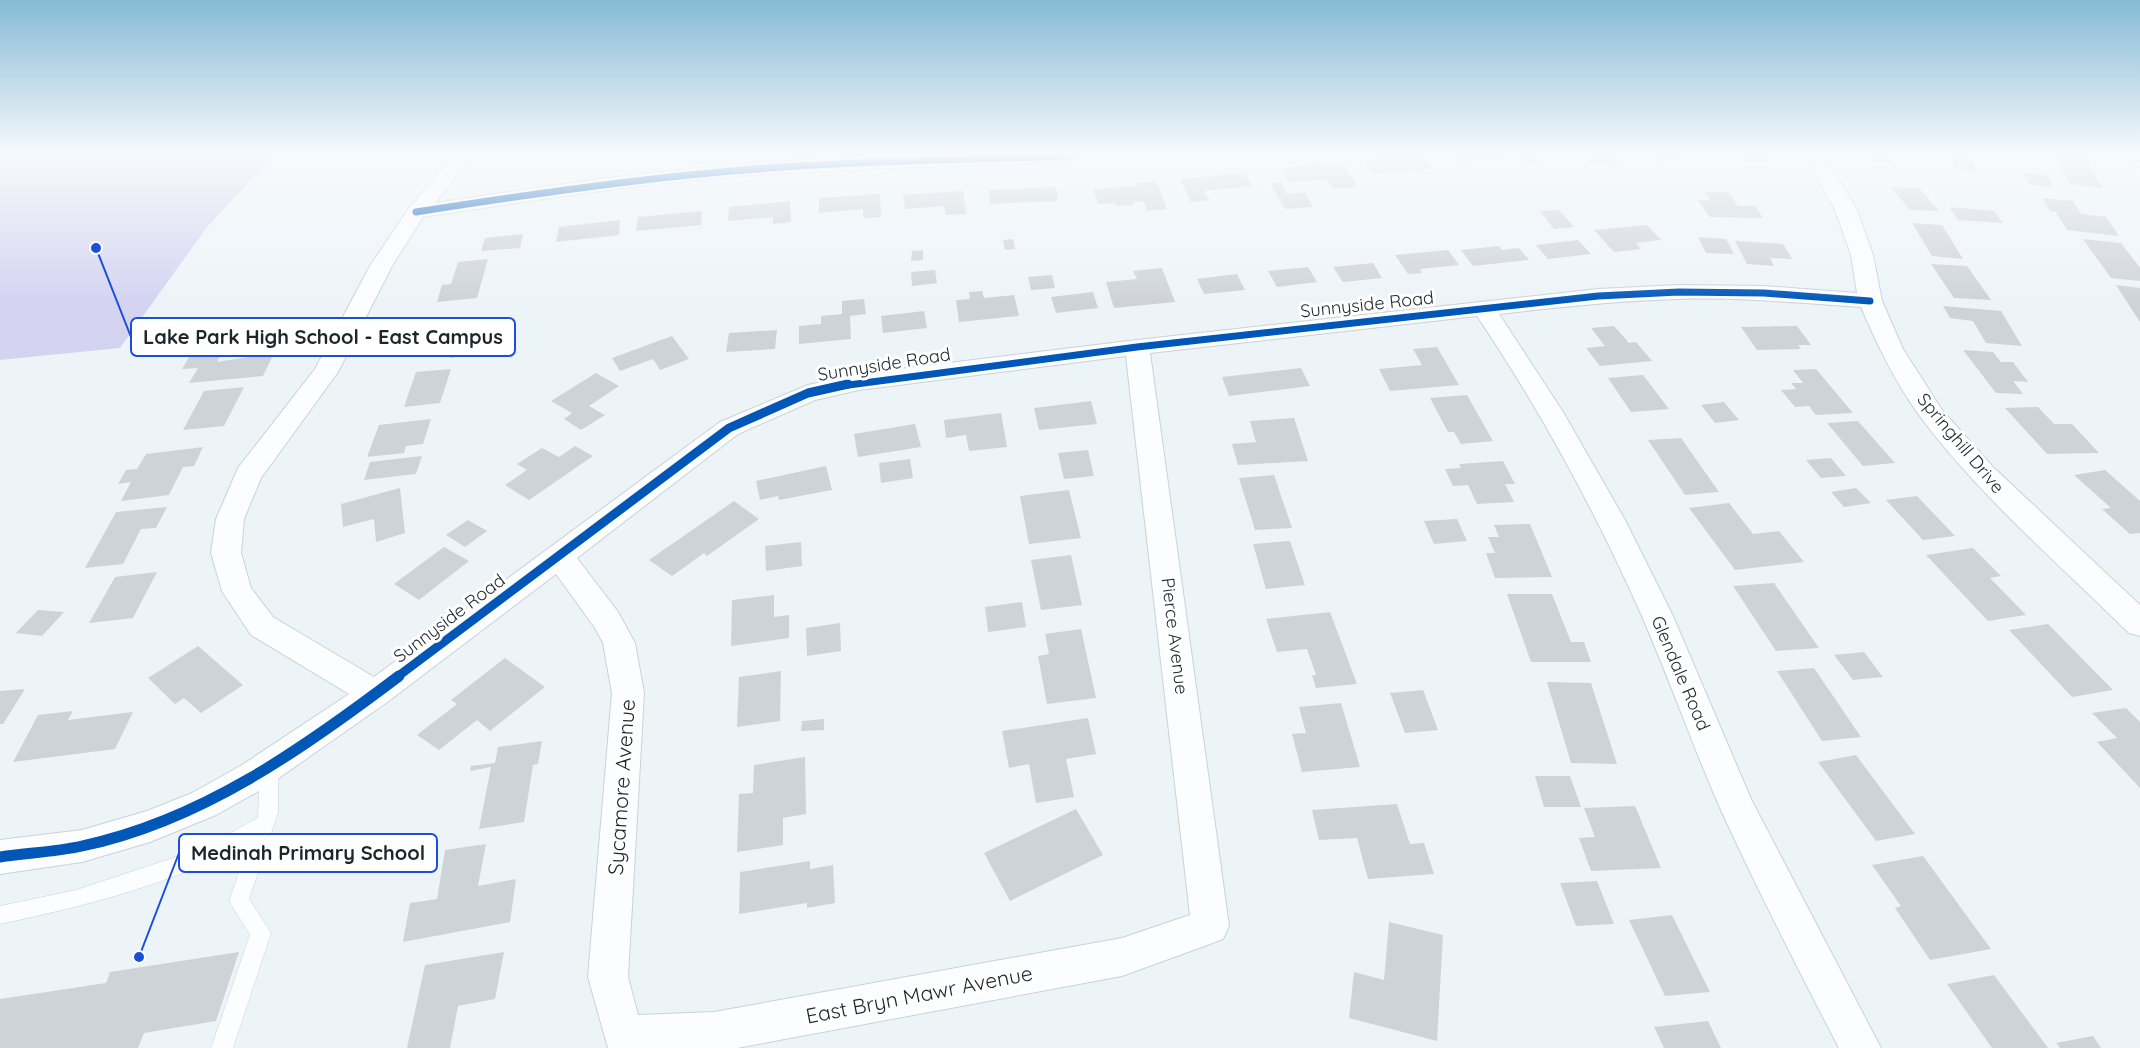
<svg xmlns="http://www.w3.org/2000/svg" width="2140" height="1048" viewBox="0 0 2140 1048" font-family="Quicksand,sans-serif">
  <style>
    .green { fill: #d4d4f1 }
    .building { fill: #ced3d9 }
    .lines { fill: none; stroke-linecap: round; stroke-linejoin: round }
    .lane-casing { stroke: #cad2d6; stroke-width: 1 }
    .street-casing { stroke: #cad2d6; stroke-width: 2 }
    .lane { fill: #fcfdfe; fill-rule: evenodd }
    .street { fill: #fcfdfe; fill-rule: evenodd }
    .cycleway-far2-casing { stroke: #fff; stroke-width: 10 }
    .cycleway-far1-casing { stroke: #fff; stroke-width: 13 }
    .cycleway-casing { stroke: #fff; stroke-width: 15 }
    .cycleway-far2 { stroke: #0057b8; stroke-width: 7 }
    .cycleway-far1 { stroke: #0057b8; stroke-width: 9 }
    .cycleway { stroke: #0057b8; stroke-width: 11 }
    .labels { text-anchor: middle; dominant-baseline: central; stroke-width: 6; stroke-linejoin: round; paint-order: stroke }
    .street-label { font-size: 18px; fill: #1e262b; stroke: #fff }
    .near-street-label { font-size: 21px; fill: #1e262b; stroke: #fff }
    .leader { fill: none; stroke: #1d4ed8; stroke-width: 2 }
    .callout-dot { fill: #1d4ed8; stroke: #fff; stroke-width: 2 }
    .callout { fill: #fff; stroke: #1d4ed8; stroke-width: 2 }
    .callout-label { font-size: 20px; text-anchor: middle; font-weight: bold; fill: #1e262b }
  </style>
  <rect width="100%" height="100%" fill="#edf4f8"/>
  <polygon class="green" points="0,156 278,156 252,179 207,227 120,348 0,360"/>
  <g class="building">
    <polygon points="1423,156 1433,169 1373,174 1364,161"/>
    <polygon points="1453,156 1500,156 1502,158 1457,162"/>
    <polygon points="1517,156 1537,156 1542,162 1524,164"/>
    <polygon points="1585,156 1613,156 1621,164 1593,166"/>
    <polygon points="1647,156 1676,156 1680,160 1653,162"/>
    <polygon points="1737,156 1761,156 1768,162 1744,163"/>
    <polygon points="1866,156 1888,156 1893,163 1870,162"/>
    <polygon points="2053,156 2083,156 2103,188 2070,184"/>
    <polygon points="1949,158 1970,159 1978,171 1957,169"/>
    <polygon points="1343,163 1358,187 1333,189 1327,179 1289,182 1281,168"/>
    <polygon points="1245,173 1252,186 1204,191 1209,200 1191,202 1180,179"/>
    <polygon points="2023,173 2047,175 2054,187 2030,185"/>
    <polygon points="1156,181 1167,209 1147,211 1144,201 1133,202 1134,205 1116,206 1115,203 1098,204 1093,189 1137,186 1136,183"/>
    <polygon points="1281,182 1287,194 1305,192 1313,207 1285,209 1270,183"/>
    <polygon points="1056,187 1058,201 990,204 989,190"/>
    <polygon points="1891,187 1919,188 1939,211 1910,210"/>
    <polygon points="963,191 966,214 946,215 944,206 905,209 903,195"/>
    <polygon points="1704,192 1728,192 1738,206 1755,206 1763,218 1710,217 1698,200 1710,200"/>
    <polygon points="880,194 881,217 863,218 863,209 819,213 819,198"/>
    <polygon points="2042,198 2073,201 2081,214 2106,217 2119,236 2067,230 2056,212 2050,211"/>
    <polygon points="790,201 791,222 773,224 773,217 728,221 729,207"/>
    <polygon points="1949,207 1994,211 2003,223 1958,220"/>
    <polygon points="1559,210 1574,227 1554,229 1540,211"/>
    <polygon points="702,211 701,225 636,231 638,217"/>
    <polygon points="620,220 619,235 556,242 559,227"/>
    <polygon points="1912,223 1942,225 1963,259 1932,256"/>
    <polygon points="1647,225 1661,240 1636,243 1641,249 1614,252 1594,230"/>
    <polygon points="523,234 520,248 481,251 485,238"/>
    <polygon points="1698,237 1726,239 1734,254 1706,253"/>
    <polygon points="1013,239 1015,249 1005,250 1003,240"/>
    <polygon points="2083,239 2121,243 2140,268 2140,281 2111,278"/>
    <polygon points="1578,240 1591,254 1548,259 1536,245"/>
    <polygon points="1735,241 1783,244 1792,259 1770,258 1774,266 1747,264"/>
    <polygon points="1499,246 1502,250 1519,248 1529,260 1473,266 1461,250"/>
    <polygon points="923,250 923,260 911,261 912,251"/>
    <polygon points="1448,250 1459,265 1420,269 1422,273 1408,274 1395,255"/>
    <polygon points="488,259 477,298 437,302 442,285 451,284 458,262"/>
    <polygon points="1373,263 1382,278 1343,282 1333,267"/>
    <polygon points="1931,264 1967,266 1991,300 1954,298"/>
    <polygon points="1308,267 1317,282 1277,287 1268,271"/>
    <polygon points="1162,268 1175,302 1114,308 1106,282 1137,279 1133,271"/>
    <polygon points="935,270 937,283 912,286 911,272"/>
    <polygon points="1237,274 1245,290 1204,294 1197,279"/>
    <polygon points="1052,275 1055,288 1031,290 1028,277"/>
    <polygon points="2116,285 2140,288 2140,322"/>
    <polygon points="982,291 984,298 1014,295 1019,316 959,322 956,300 970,299 969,292"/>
    <polygon points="1093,292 1098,308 1056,313 1051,297"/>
    <polygon points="864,299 866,314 850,316 851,339 799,344 799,326 821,324 821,316 842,314 842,301"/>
    <polygon points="1943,306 2001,311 2022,346 1986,343 1973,321 1950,318"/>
    <polygon points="924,311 927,328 883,333 881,316"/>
    <polygon points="485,321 475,355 450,358 454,345 426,347 433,326"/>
    <polygon points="1614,326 1629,343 1636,342 1652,361 1600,366 1586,348 1605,346 1591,328"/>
    <polygon points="1797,326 1811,345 1798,345 1801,349 1757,350 1741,327"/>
    <polygon points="777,330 775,349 726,352 729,333"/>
    <polygon points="672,336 689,359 660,370 653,359 620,371 612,358"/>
    <polygon points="240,342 233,355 220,356 217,362 274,353 263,376 189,383 198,368 182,369 195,347"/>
    <polygon points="1437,347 1459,385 1390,391 1379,369 1422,365 1413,349"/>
    <polygon points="1963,350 1993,352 2001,362 2013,362 2028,382 2013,381 2023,394 1996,393"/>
    <polygon points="1301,368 1310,386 1229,396 1222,377"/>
    <polygon points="451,369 440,403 404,407 416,372"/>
    <polygon points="1816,369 1853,413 1816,415 1809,406 1795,407 1781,390 1796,389 1791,383 1803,383 1793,370"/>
    <polygon points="596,373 619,386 589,406 605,415 581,430 564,419 572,413 551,401"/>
    <polygon points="1643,375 1669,409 1631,412 1608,378"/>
    <polygon points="244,387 224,426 183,430 204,391"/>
    <polygon points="1467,395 1493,441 1461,444 1454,432 1448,432 1430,398"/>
    <polygon points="1091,401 1097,424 1039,430 1034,408"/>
    <polygon points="1724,402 1739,420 1715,423 1701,405"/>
    <polygon points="2038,407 2054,424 2072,424 2099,453 2047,454 2005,408"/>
    <polygon points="1001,413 1007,447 969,451 966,435 946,438 944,420"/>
    <polygon points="1294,418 1308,461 1238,465 1232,444 1256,442 1250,421"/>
    <polygon points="431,419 423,444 406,446 404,453 367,457 379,425"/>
    <polygon points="1858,421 1895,463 1863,466 1827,423"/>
    <polygon points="915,424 921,447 858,457 854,434"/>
    <polygon points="1681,438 1719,492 1685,495 1648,440"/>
    <polygon points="575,446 593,456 529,500 505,485 527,470 517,464 542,448 559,457"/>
    <polygon points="203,447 194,466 183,467 169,495 121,501 131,482 118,484 126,470 137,469 146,454"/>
    <polygon points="1088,450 1094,476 1064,479 1058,453"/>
    <polygon points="422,456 416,474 364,480 370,462"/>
    <polygon points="1831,458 1846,476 1821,478 1806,460"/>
    <polygon points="910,459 913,478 881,483 879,463"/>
    <polygon points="1503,461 1515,484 1505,484 1514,502 1477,504 1468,485 1453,486 1445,469 1461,468 1459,464"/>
    <polygon points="826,466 832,490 779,500 778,496 760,500 756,481"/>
    <polygon points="2105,470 2140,501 2140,533 2130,534 2102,509 2111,508 2074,475"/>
    <polygon points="1274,475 1292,528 1255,530 1239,478"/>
    <polygon points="400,488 405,533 376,542 374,519 343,527 341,504"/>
    <polygon points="1856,488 1871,503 1844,507 1831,492"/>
    <polygon points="1069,490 1081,538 1029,544 1020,496"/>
    <polygon points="1917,496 1955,536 1923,540 1886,500"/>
    <polygon points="734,501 759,519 707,556 704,553 672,576 649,560"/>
    <polygon points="1729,503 1753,534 1779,531 1804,562 1735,570 1689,508"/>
    <polygon points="167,507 156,528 141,529 123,564 85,568 116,512"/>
    <polygon points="1457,519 1467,541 1434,544 1424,521"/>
    <polygon points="468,520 487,531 465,547 446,535"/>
    <polygon points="1530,524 1552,577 1495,578 1486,553 1495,553 1488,537 1499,537 1494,525"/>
    <polygon points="1290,541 1305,585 1266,589 1253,544"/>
    <polygon points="801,542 802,566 766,571 765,546"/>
    <polygon points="444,547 469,561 419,600 394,584"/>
    <polygon points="1973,548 2001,576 1990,578 2026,615 1988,621 1926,555"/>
    <polygon points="1071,555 1082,605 1041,610 1031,560"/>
    <polygon points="157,572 133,618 89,623 115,577"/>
    <polygon points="1774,583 1819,648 1776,651 1733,586"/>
    <polygon points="1507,594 1552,594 1571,642 1584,642 1591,662 1531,662"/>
    <polygon points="774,595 774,617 789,615 789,638 731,646 732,600"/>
    <polygon points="1022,602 1026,627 988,632 985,607"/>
    <polygon points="38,610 64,612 42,636 16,633"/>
    <polygon points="1330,612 1357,684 1316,688 1312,675 1316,675 1307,649 1277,652 1266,619"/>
    <polygon points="840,623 841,651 807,656 806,628"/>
    <polygon points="2048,624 2113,690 2072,697 2009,630"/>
    <polygon points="1081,629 1096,698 1047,704 1038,656 1049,654 1045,634"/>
    <polygon points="198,646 243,685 201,713 184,698 175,704 148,678"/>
    <polygon points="1864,652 1883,677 1853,680 1834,655"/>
    <polygon points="505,658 545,687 490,731 477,720 439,750 417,735 457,704 451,700"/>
    <polygon points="1814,668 1861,737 1822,741 1777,671"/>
    <polygon points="781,671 780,721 737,727 739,677"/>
    <polygon points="1547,682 1591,683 1617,764 1571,763"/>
    <polygon points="25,689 3,724 0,724 0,691"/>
    <polygon points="1423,690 1438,730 1405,733 1390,693"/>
    <polygon points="1341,703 1360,767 1302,772 1292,734 1306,733 1299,707"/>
    <polygon points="2126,708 2140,722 2140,788 2097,742 2117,738 2092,713"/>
    <polygon points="73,711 68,720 133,712 115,749 13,762 38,715"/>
    <polygon points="1088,718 1096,754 1066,759 1074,797 1036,803 1029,764 1009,768 1002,731"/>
    <polygon points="824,719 824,730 801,731 802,721"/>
    <polygon points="542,741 538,764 533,765 524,822 479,829 491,767 470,771 471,766 495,763 498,747"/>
    <polygon points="1856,755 1915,834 1876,841 1818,762"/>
    <polygon points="805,757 806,814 783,818 783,845 737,852 739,794 753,793 754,765"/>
    <polygon points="1535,776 1570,776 1581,807 1544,807"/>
    <polygon points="1397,804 1410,844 1424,843 1434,874 1368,879 1357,838 1319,840 1312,810"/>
    <polygon points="1635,806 1661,868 1591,871 1579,838 1595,837 1584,808"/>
    <polygon points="1076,809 1103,855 1010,901 984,853"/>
    <polygon points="486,844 478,886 516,879 510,922 403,942 410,903 437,899 445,850"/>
    <polygon points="1923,856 1991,949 1930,960 1895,908 1901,906 1872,865"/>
    <polygon points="810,861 810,869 833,865 835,903 807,908 807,903 739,914 740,872"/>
    <polygon points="1597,881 1614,924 1576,926 1560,883"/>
    <polygon points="1672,915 1710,992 1665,996 1629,920"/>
    <polygon points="1389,922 1443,935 1437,1041 1349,1018 1354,972 1384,980"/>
    <polygon points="239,952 216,1021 144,1033 138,1048 0,1048 0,999 106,983 110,972"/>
    <polygon points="504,952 495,999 458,1006 450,1048 407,1048 425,965"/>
    <polygon points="1994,975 2048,1048 1992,1048 1947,984"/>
    <polygon points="1708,1021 1721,1048 1664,1048 1654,1027"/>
    <polygon points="2093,1036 2101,1048 2060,1048 2056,1043"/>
  </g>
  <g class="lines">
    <defs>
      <path id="lane" d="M 269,758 L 275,760 L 278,766 L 278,813 L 249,899 L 271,933 L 233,1048 L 211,1048 L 250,935 L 229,901 L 250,842 C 173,884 85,906 0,924 L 0,906 L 76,890 L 203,848 L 258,818 L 260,766 L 263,760 Z"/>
      <g id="street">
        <path d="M 452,156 L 473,156 L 435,203 C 546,186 657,169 770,162 C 873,155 976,156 1080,156 L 1077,160 L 1070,162 C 955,166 840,168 725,177 C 624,186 523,202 423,217 L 392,266 L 338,372 L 261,478 L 244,519 L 241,553 L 251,588 L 273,617 L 374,677 L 720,422 L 808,385 L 859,374 L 1137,340 L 1598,289 L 1679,285 L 1764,286 L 1857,293 L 1851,255 L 1835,210 L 1805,156 L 1825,156 L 1857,210 L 1873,255 L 1882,301 L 1903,349 L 1942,410 L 1993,467 L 2140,605 L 2140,636 L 2129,633 C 2060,565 1984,500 1925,423 C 1898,388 1878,347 1861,307 C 1800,303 1739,297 1677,299 C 1618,301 1558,307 1499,314 L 1563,412 L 1625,520 L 1673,616 L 1751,799 L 1881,1048 L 1839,1048 C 1798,969 1757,889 1720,808 C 1692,744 1669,678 1641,614 C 1595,511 1541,411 1477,316 L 1150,353 L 1229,926 L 1223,939 L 1210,944 L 1122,976 L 737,1048 L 608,1048 L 588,977 L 612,693 L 603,643 L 595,628 L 556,574 L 386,703 L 266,787 L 216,815 L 150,842 L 82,862 L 0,874 L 0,840 L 82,830 L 147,811 L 192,793 L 242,765 L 349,694 L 251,635 L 222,591 L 211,553 L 216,519 L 238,468 L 315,369 L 370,266 L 409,208 ZM 1126,356 L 1190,915 L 1122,938 L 714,1012 L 638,1015 L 628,977 L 644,693 L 635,643 L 618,612 L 577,558 L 738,434 L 815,400 L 859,390 Z"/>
        <polygon points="2128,156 2140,156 2140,166 2133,164"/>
      </g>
    </defs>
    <use href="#lane" class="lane-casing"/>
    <use href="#street" class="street-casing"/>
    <use href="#lane" class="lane"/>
    <use href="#street" class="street"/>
    <defs>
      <g id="cycleway-far2">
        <path d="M 416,212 C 518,196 619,181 721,172 C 837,161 954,160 1070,156"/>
        <polyline points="841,386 1137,347 1598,296 1679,292 1764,293 1870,301"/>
      </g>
      <polyline id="cycleway-far1" points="397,677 729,428 808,393 848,384"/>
      <path id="cycleway" d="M 0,857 C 27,853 55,852 82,846 C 201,821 304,748 399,676"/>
    </defs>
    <use href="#cycleway-far2" class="cycleway-far2-casing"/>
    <use href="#cycleway-far1" class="cycleway-far1-casing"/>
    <use href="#cycleway" class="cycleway-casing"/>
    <use href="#cycleway-far2" class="cycleway-far2"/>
    <use href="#cycleway-far1" class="cycleway-far1"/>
    <use href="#cycleway" class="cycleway"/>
  </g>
  <linearGradient id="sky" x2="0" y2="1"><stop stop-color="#85bad6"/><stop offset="0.51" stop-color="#f7fafc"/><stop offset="1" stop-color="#f7fafc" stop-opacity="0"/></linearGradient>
  <rect width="2140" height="303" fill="url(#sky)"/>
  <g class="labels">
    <g class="street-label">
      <text transform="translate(1367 304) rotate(-6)">Sunnyside Road</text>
      <text transform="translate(884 364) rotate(-9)">Sunnyside Road</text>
      <text transform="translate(1961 443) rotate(50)">Springhill Drive</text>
      <text transform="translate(449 618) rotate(-37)">Sunnyside Road</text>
      <text transform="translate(1175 636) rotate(83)">Pierce Avenue</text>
      <text transform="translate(1681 673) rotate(67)">Glendale Road</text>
    </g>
    <g class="near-street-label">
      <text transform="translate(621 787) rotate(-86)">Sycamore Avenue</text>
      <text transform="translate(919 994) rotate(-11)">East Bryn Mawr Avenue</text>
    </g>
  </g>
  <path class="leader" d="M96 248L131 337M139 957L179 853"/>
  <g class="callout-dot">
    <circle cx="96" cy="248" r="6"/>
    <circle cx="139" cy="957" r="6"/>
  </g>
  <g class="callout">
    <rect x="131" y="318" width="384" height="38" rx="6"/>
    <rect x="179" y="834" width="258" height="38" rx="6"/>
  </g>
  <g class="callout-label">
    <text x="323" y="344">Lake Park High School - East Campus</text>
    <text x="308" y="860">Medinah Primary School</text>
  </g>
</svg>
